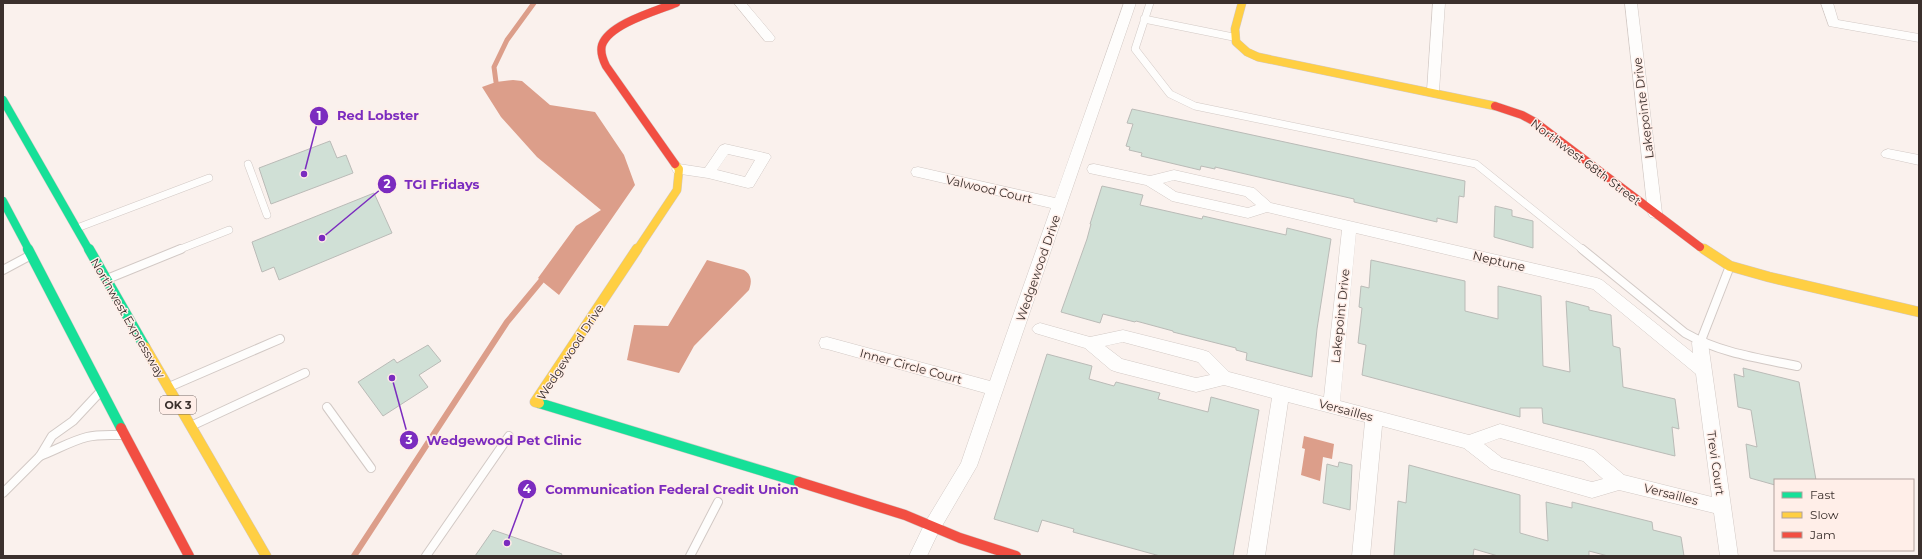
<svg xmlns="http://www.w3.org/2000/svg" width="1922" height="559" viewBox="0 0 1922 559" font-family="Montserrat,sans-serif">
  <style>
    .water { fill: #dc9e8a }
    .lines { fill: none; stroke-linecap: round; stroke-linejoin: round }
    .stream-far1 { stroke: #dc9e8a; stroke-width: 5 }
    .stream { stroke: #dc9e8a; stroke-width: 6 }
    .building { fill: #d0e0d6; stroke: #babbb7 }
    .lane-far1-casing { stroke: #d2c9c5; stroke-width: 8 }
    .lane-casing { stroke: #d2c9c5; stroke-width: 10 }
    .street-casing { stroke: #d2c9c5; stroke-width: 1 }
    .fast-far1-casing { stroke: #d2c9c5; stroke-width: 9 }
    .fast-casing { stroke: #d2c9c5; stroke-width: 11 }
    .slow-far1-casing { stroke: #d2c9c5; stroke-width: 9 }
    .slow-casing { stroke: #d2c9c5; stroke-width: 11 }
    .jam-far1-casing { stroke: #d2c9c5; stroke-width: 9 }
    .jam-casing { stroke: #d2c9c5; stroke-width: 11 }
    .lane-far1 { stroke: #fefdfc; stroke-width: 7 }
    .lane { stroke: #fefdfc; stroke-width: 8 }
    .street { fill: #fefdfc; fill-rule: evenodd }
    .fast-far1 { stroke: #16e098; stroke-width: 8 }
    .fast { stroke: #16e098; stroke-width: 10 }
    .slow-far1 { stroke: #ffcf43; stroke-width: 8 }
    .slow { stroke: #ffcf43; stroke-width: 10 }
    .jam-far1 { stroke: #f24e42; stroke-width: 8 }
    .jam { stroke: #f24e42; stroke-width: 10 }
    .labels { text-anchor: middle; dominant-baseline: central; stroke-width: 3; stroke-linejoin: round; paint-order: stroke }
    .shield { fill: #ffeee8; stroke: #766965; stroke-width: 1 }
    .shield-label { font-size: 11px; font-weight: bold; fill: #3b302d }
    .street-label { font-size: 12px; fill: #3b302d; stroke: #ffeee8 }
    .leader { fill: none; stroke: #7b2cbf; stroke-width: 1.5 }
    .callout-dot { fill: #7b2cbf; stroke: #ffeee8; stroke-width: 1.5 }
    .mark-label { font-size: 12px; text-anchor: middle; font-weight: bold; fill: #fff }
    .callout-label { font-size: 13px; text-anchor: middle; font-weight: bold; fill: #7b2cbf; stroke: #ffeee8; stroke-width: 3; stroke-linejoin: round; paint-order: stroke }
  </style>
  <rect width="100%" height="100%" fill="#faf1ed"/>
  <g class="water">
    <polygon points="513,80 522,81 550,105 595,112 624,155 635,185 559,295 538,278 576,226 601,210 537,157 501,117 482,87 496,82"/>
    <path d="M 707,260 L 744,270 C 752,275 752,282 749,290 L 694,346 L 679,373 L 627,360 L 634,325 L 668,326 Z"/>
    <polygon points="1304,436 1334,444 1332,459 1323,457 1320,481 1301,475 1305,449 1302,448"/>
  </g>
  <g class="lines">
    <polyline class="stream-far1" points="496,82 494,67 507,40 534,3"/>
    <polyline class="stream" points="354,556 507,322 541,281"/>
  </g>
  <g class="building">
    <polygon points="1132,109 1465,181 1464,197 1459,196 1457,223 1437,218 1437,222 1354,202 1354,199 1215,167 1215,169 1201,166 1200,170 1141,156 1142,153 1129,150 1130,147 1126,146 1133,124 1127,123"/>
    <polygon points="330,141 337,158 346,155 353,173 271,204 259,168"/>
    <polygon points="1102,186 1143,195 1140,205 1202,219 1203,216 1286,235 1287,228 1331,239 1317,329 1312,377 1246,360 1247,353 1236,350 1236,348 1173,332 1173,331 1136,321 1135,322 1103,314 1100,323 1061,312 1087,239 1091,224 1090,224"/>
    <polygon points="374,193 392,233 279,280 274,267 262,272 252,242"/>
    <polygon points="1495,206 1512,210 1512,216 1533,221 1533,248 1494,237"/>
    <polygon points="1371,260 1465,281 1465,311 1498,319 1498,286 1541,296 1543,366 1570,372 1566,301 1589,307 1589,310 1611,315 1613,346 1620,348 1623,387 1675,399 1679,429 1672,427 1675,456 1543,423 1542,408 1520,408 1520,417 1362,375 1366,345 1358,343 1362,308 1359,307 1361,286 1369,288"/>
    <polygon points="428,345 441,361 419,375 428,387 383,416 358,382 394,359 397,363"/>
    <polygon points="1047,354 1092,366 1089,379 1114,386 1116,382 1160,393 1158,399 1208,412 1211,397 1259,410 1233,556 1160,556 1073,532 1074,529 1042,520 1038,532 994,519"/>
    <polygon points="1743,368 1799,382 1816,480 1775,480 1775,485 1750,478 1746,444 1757,447 1751,410 1738,407 1734,374 1744,377"/>
    <polygon points="1339,462 1352,465 1350,510 1323,503 1327,464 1338,467"/>
    <polygon points="1409,465 1520,495 1520,533 1548,541 1546,502 1572,508 1572,502 1652,522 1653,530 1681,537 1684,556 1608,556 1589,551 1589,556 1498,556 1474,549 1473,556 1394,556 1398,501 1406,503"/>
    <polygon points="493,530 562,554 561,556 475,556"/>
  </g>
  <g class="lines">
    <defs>
      <g id="lane-far1">
        <polyline points="1150,3 1135,49 1170,94 1195,106 1476,164 1583,250"/>
        <polyline points="1144,19 1233,37"/>
        <polyline points="248,164 267,215"/>
        <polyline points="77,228 209,178"/>
        <polyline points="178,250 229,230"/>
      </g>
      <g id="lane">
        <path d="M 1582,249 L 1685,333 C 1720,353 1758,358 1797,366"/>
        <polyline points="3,270 31,255"/>
        <polyline points="107,279 181,249"/>
        <polyline points="1700,343 1730,266"/>
        <polyline points="169,387 280,339"/>
        <polyline points="327,407 371,468"/>
        <polyline points="191,426 305,373"/>
        <path d="M 40,456 C 56,450 71,441 87,437 C 98,434 111,435 122,435"/>
        <polyline points="3,493 40,456 52,436 73,421 101,391"/>
        <polyline points="426,556 509,436"/>
        <polyline points="690,556 718,502"/>
      </g>
      <g id="street">
        <polygon points="734,3 746,3 773,35 775,38 773,41 765,41"/>
        <polygon points="1124,3 1136,3 977,466 938,533 927,556 909,556 926,521 961,463 985,393 827,349 821,348 819,343 821,338 827,337 990,381 1051,208 918,177 913,176 911,172 913,168 918,167 1055,198"/>
        <polygon points="1433,3 1445,3 1439,91 1438,94 1428,94 1427,91"/>
        <polygon points="1625,3 1637,3 1662,213 1660,217 1655,218 1650,217 1648,213"/>
        <polygon points="1821,3 1833,3 1838,20 1919,34 1919,42 1829,26"/>
        <path d="M 725,144 L 769,154 L 771,157 L 753,187 L 748,188 L 708,178 L 674,173 L 672,169 L 674,165 L 679,164 L 705,168 L 720,146 ZM 728,154 L 755,160 L 745,177 L 717,170 Z"/>
        <polygon points="1888,149 1919,155 1919,165 1883,157 1881,154 1883,151"/>
        <path d="M 1094,164 L 1150,176 L 1174,170 L 1249,187 L 1254,188 L 1271,203 L 1597,278 L 1602,280 L 1693,353 L 1692,343 L 1694,338 L 1700,337 L 1706,338 L 1708,343 L 1738,556 L 1720,556 L 1714,513 L 1619,490 L 1592,498 L 1491,469 L 1464,448 L 1382,426 L 1370,556 L 1352,556 L 1365,422 L 1288,402 L 1265,556 L 1247,556 L 1272,398 L 1224,385 L 1196,392 L 1117,372 L 1111,370 L 1085,348 L 1035,333 L 1032,329 L 1035,325 L 1040,323 L 1090,337 L 1123,330 L 1203,350 L 1209,352 L 1229,372 L 1324,397 L 1342,230 L 1267,212 L 1248,218 L 1172,201 L 1146,185 L 1089,173 L 1087,169 L 1089,165 ZM 1174,180 L 1245,196 L 1256,205 L 1248,208 L 1176,192 L 1163,183 ZM 1356,233 L 1593,289 L 1696,374 L 1712,497 L 1624,475 L 1594,450 L 1500,424 L 1469,435 L 1340,401 ZM 1123,342 L 1198,362 L 1210,375 L 1196,378 L 1122,359 L 1105,346 ZM 1500,438 L 1583,461 L 1603,479 L 1592,482 L 1502,458 L 1484,444 Z"/>
      </g>
      <g id="fast-far1">
        <polyline points="3,100 89,250"/>
        <polyline points="3,201 29,250"/>
      </g>
      <g id="fast">
        <polyline points="28,249 121,428"/>
        <polyline points="89,249 145,347"/>
        <polyline points="539,403 799,482"/>
      </g>
      <g id="slow-far1">
        <polyline points="1242,3 1235,29 1236,42 1247,52 1258,57 1495,106"/>
        <polyline points="1700,247 1705,250"/>
        <polyline points="637,250 677,190 679,169 675,164"/>
      </g>
      <g id="slow">
        <polyline points="1704,249 1730,266 1769,277 1919,312"/>
        <polyline points="145,347 266,556"/>
        <polyline points="539,403 535,402 637,249"/>
      </g>
      <g id="jam-far1">
        <polyline points="1495,106 1522,115 1535,122 1700,247"/>
        <path d="M 675,164 L 606,66 C 603,60 600,52 602,45 C 609,24 656,11 676,3"/>
      </g>
      <g id="jam">
        <polyline points="121,428 189,556"/>
        <polyline points="799,482 905,515 960,538 1016,556"/>
      </g>
    </defs>
    <use href="#lane-far1" class="lane-far1-casing"/>
    <use href="#lane" class="lane-casing"/>
    <use href="#street" class="street-casing"/>
    <use href="#fast-far1" class="fast-far1-casing"/>
    <use href="#fast" class="fast-casing"/>
    <use href="#slow-far1" class="slow-far1-casing"/>
    <use href="#slow" class="slow-casing"/>
    <use href="#jam-far1" class="jam-far1-casing"/>
    <use href="#jam" class="jam-casing"/>
    <use href="#lane-far1" class="lane-far1"/>
    <use href="#lane" class="lane"/>
    <use href="#street" class="street"/>
    <use href="#fast-far1" class="fast-far1"/>
    <use href="#fast" class="fast"/>
    <use href="#slow-far1" class="slow-far1"/>
    <use href="#slow" class="slow"/>
    <use href="#jam-far1" class="jam-far1"/>
    <use href="#jam" class="jam"/>
  </g>
  <g class="labels">
    <rect class="shield" x="160" y="396" width="36" height="18" rx="3"/>
    <g class="shield-label">
      <text x="178" y="405">OK 3</text>
    </g>
    <g class="street-label">
      <text transform="translate(1643 108) rotate(-97)">Lakepointe Drive</text>
      <text transform="translate(1586 162) rotate(37)">Northwest 68th Street</text>
      <text transform="translate(989 189) rotate(13)">Valwood Court</text>
      <text transform="translate(1499 261) rotate(13)">Neptune</text>
      <text transform="translate(1038 268) rotate(-71)">Wedgewood Drive</text>
      <text transform="translate(1340 316) rotate(-84)">Lakepoint Drive</text>
      <text transform="translate(128 318) rotate(60)">Northwest Expressway</text>
      <text transform="translate(570 352) rotate(-57)">Wedgewood Drive</text>
      <text transform="translate(911 366) rotate(15)">Inner Circle Court</text>
      <text transform="translate(1346 410) rotate(15)">Versailles</text>
      <text transform="translate(1716 463) rotate(82)">Trevi Court</text>
      <text transform="translate(1671 494) rotate(14)">Versailles</text>
    </g>
  </g>
  <path class="leader" d="M304 174L319 116M322 238L387 184M392 378L409 440M507 543L527 489"/>
  <g class="callout-dot">
    <circle cx="304" cy="174" r="4"/>
    <circle cx="322" cy="238" r="4"/>
    <circle cx="392" cy="378" r="4"/>
    <circle cx="507" cy="543" r="4"/>
    <circle cx="319" cy="116" r="10"/>
    <circle cx="387" cy="184" r="10"/>
    <circle cx="409" cy="440" r="10"/>
    <circle cx="527" cy="489" r="10"/>
  </g>
  <g class="mark-label">
    <text x="319" y="120">1</text>
    <text x="387" y="188">2</text>
    <text x="409" y="444">3</text>
    <text x="527" y="493">4</text>
  </g>
  <g class="callout-label">
    <text x="378" y="120">Red Lobster</text>
    <text x="442" y="189">TGI Fridays</text>
    <text x="504" y="445">Wedgewood Pet Clinic</text>
    <text x="672" y="494">Communication Federal Credit Union</text>
  </g>
  <rect width="1922" height="559" fill="none" stroke="#3b302d" stroke-width="8"/>
  <rect x="1774" y="479" width="140" height="72" fill="#ffeee8" stroke="#b1a29d"/>
  <rect x="1782" y="492" width="20" height="6" fill="#16e098" stroke="#b1a29d"/>
  <text x="1810" y="499" font-size="12" fill="#3b302d">Fast</text>
  <rect x="1782" y="512" width="20" height="6" fill="#ffcf43" stroke="#b1a29d"/>
  <text x="1810" y="519" font-size="12" fill="#3b302d">Slow</text>
  <rect x="1782" y="532" width="20" height="6" fill="#f24e42" stroke="#b1a29d"/>
  <text x="1810" y="539" font-size="12" fill="#3b302d">Jam</text>
</svg>
